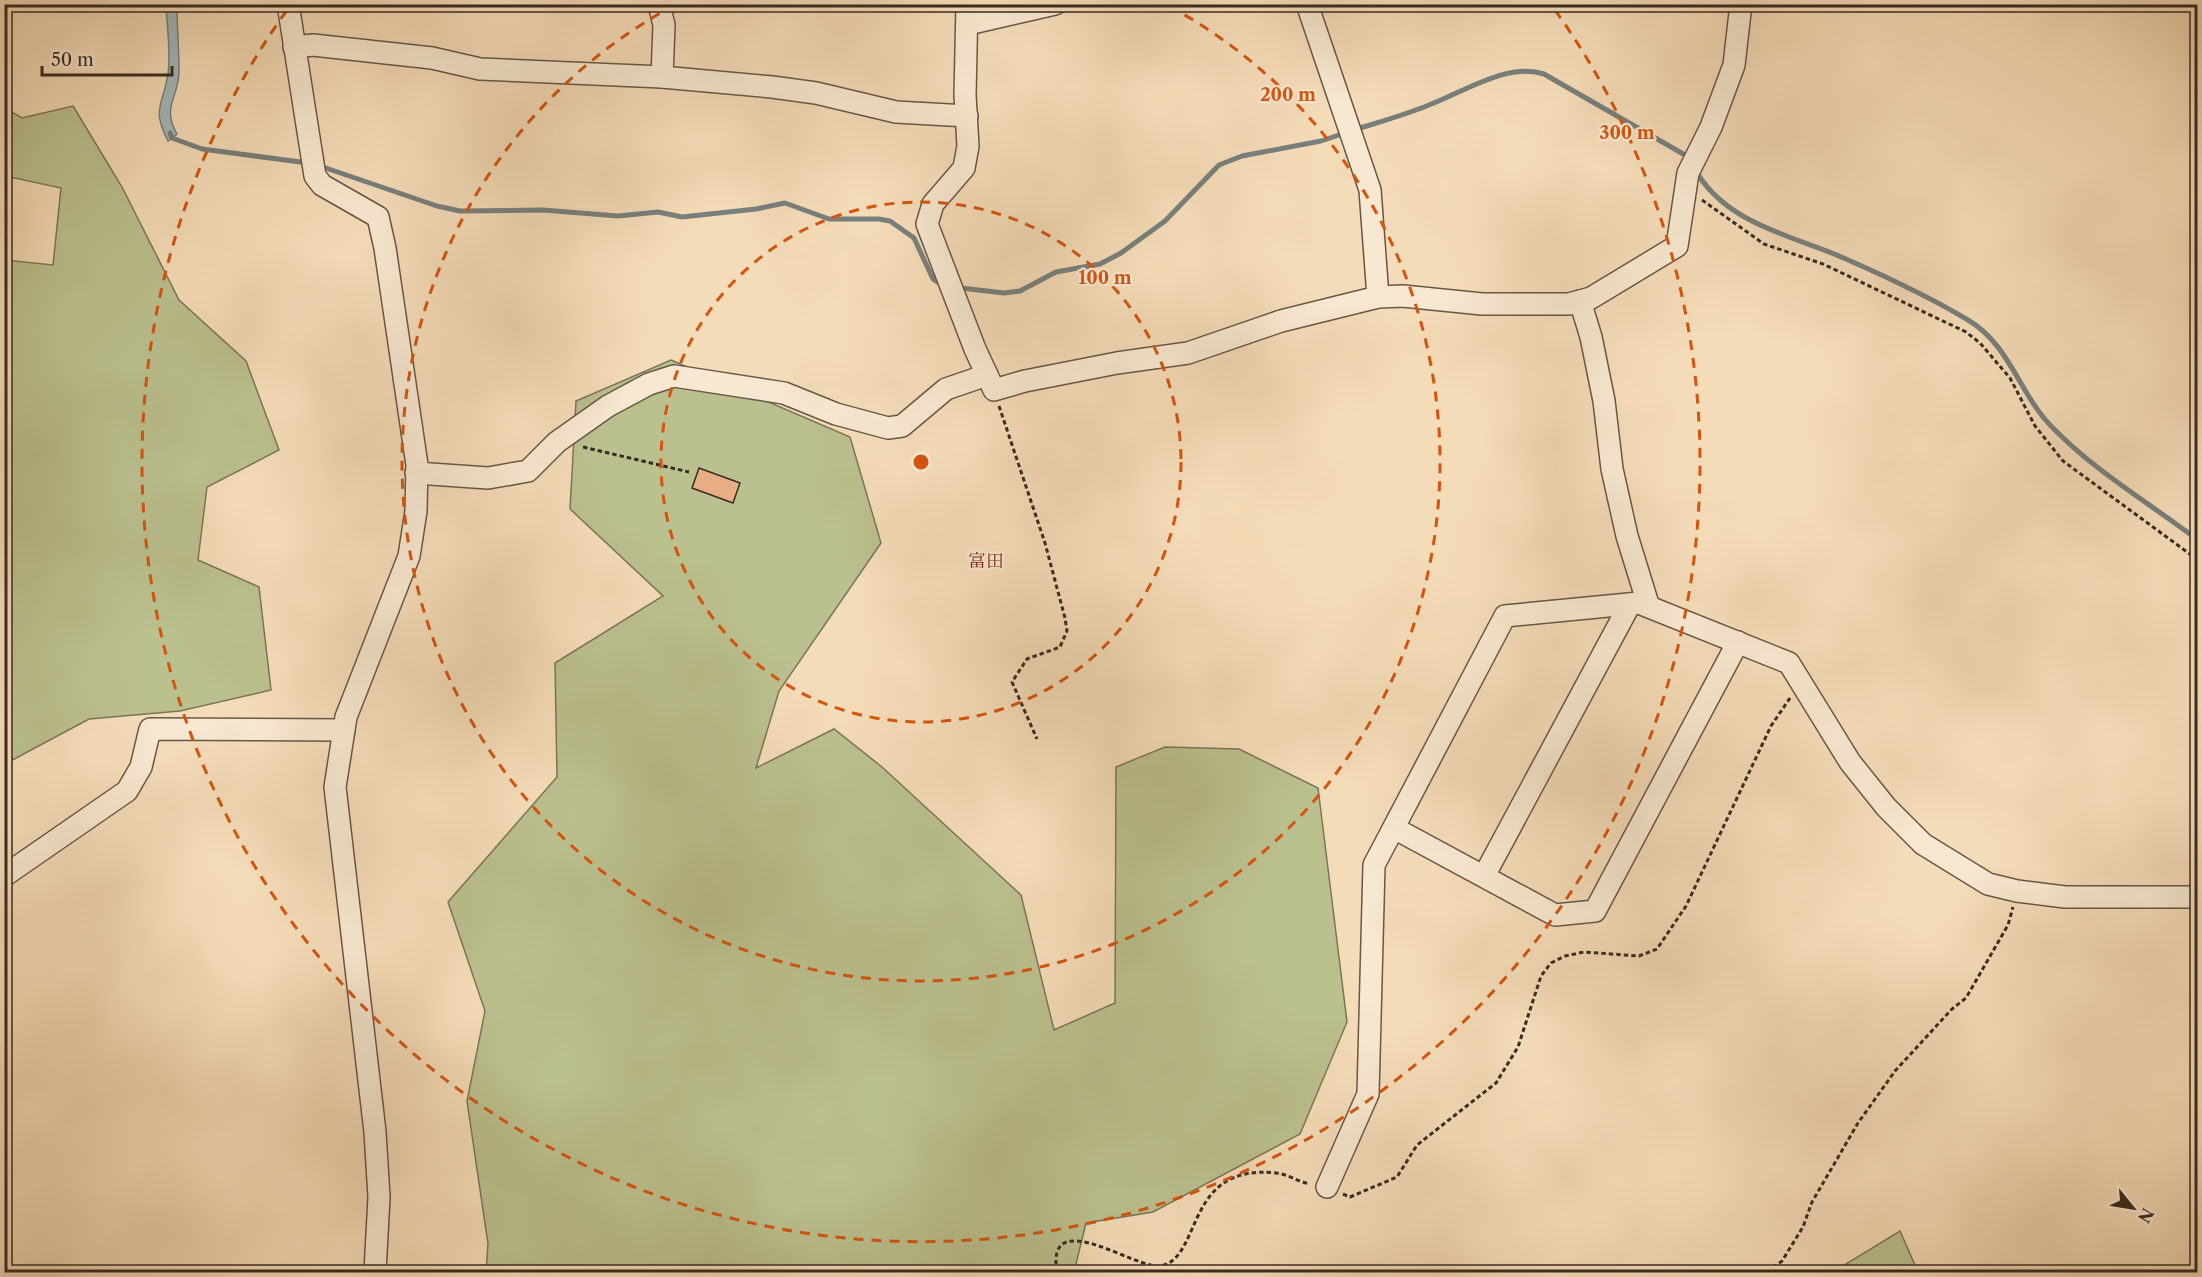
<svg xmlns="http://www.w3.org/2000/svg" width="2202" height="1277" viewBox="0 0 2202 1277" font-family="'Libre Caslon Text','Noto Serif JP',serif">
  <style>
    .green { fill: #bbc08f; stroke: #7a7658; stroke-width: 1.5 }
    .water { fill: #a3b8bb; stroke: #78807d; stroke-width: 1.5 }
    .lines { fill: none; stroke-linecap: round; stroke-linejoin: round }
    .stream { stroke: #78807d; stroke-width: 5 }
    .building { fill: #e9ad85; stroke: #382b21; stroke-width: 1.5 }
    .minor-casing { stroke: #675747; stroke-width: 24 }
    .path { stroke: #382b21; stroke-width: 3; stroke-dasharray: 4.5 3; stroke-linecap: butt }
    .minor { stroke: #f8e8d1; stroke-width: 21 }
    .ring { fill: none; stroke: #d6540e; stroke-width: 3; stroke-dasharray: 10 8 }
    .labels { text-anchor: middle; dominant-baseline: central; stroke-width: 4.5; stroke-linejoin: round; paint-order: stroke }
    .quarter-label { font-size: 18px; fill: #7a1f14; stroke: #f8e8d1 }
    .centre { fill: #d6540e; stroke: #f8e8d1; stroke-width: 3 }
    .ring-label { font-size: 18px; text-anchor: middle; font-weight: bold; fill: #d6540e; stroke: #f8e8d1; stroke-width: 4.5; stroke-linejoin: round; paint-order: stroke }
  </style>
  <rect width="100%" height="100%" fill="#f5dcb8"/>
  <filter id="stains"><feTurbulence type="fractalNoise" baseFrequency=".00333" numOctaves="4"/><feColorMatrix values="0 0 0 0 .2 0 0 0 0 .09 0 0 0 0 .02 0 0 0 .5 -.17"/></filter>
  <radialGradient id="worn" r=".72"><stop offset=".6" stop-color="#630" stop-opacity="0"/><stop offset="1" stop-color="#630" stop-opacity=".3"/></radialGradient>
  <g class="green">
    <polygon points="73,106 122,187 179,300 246,361 279,450 207,487 198,560 259,587 271,690 180,711 89,719 5,764 5,260 53,265 61,188 5,176 5,108 22,118"/>
    <polygon points="671,360 850,437 881,543 779,691 756,768 834,729 882,767 1021,895 1054,1030 1115,1003 1116,767 1165,747 1239,749 1318,788 1347,1022 1300,1134 1153,1212 1086,1223 1074,1272 486,1272 488,1244 467,1101 485,1011 448,902 557,777 555,663 663,596 570,509 576,401"/>
    <polygon points="1900,1231 1918,1272 1833,1272"/>
  </g>
  <path class="water" d="M 166,5 L 177,5 C 177,27 179,49 179,71 C 179,98 161,106 177,134 L 168,141 C 151,108 163,106 168,74 C 171,53 167,27 166,5 Z"/>
  <g class="lines">
    <g class="stream">
      <path d="M 1354,130 C 1379,122 1405,115 1429,105 C 1464,92 1507,62 1544,74 L 1685,155"/>
      <polyline points="170,133 172,138 202,149 308,163"/>
      <polyline points="320,166 437,206 460,211 543,210 618,216 658,212 682,217 756,209 785,203 829,219 879,219 890,221 914,238 933,279 939,283"/>
      <path d="M 1699,176 C 1732,226 1795,236 1846,259 C 1887,277 1930,297 1968,320 C 2010,345 2019,393 2051,426 C 2093,470 2149,503 2198,540"/>
      <polyline points="961,288 1004,293 1020,291 1056,272 1100,264 1121,253 1165,221 1219,165 1242,156 1321,141 1345,133"/>
    </g>
  </g>
  <polygon class="building" points="699,468 740,483 733,503 692,488"/>
  <g class="lines">
    <defs>
      <g id="minor">
        <polyline points="288,4 315,176 322,185 378,217 385,248 417,465 416,511 409,556 346,717 335,787 375,1132 379,1197 375,1272"/>
        <polyline points="659,4 664,25 662,77"/>
        <polyline points="967,4 965,95 968,146 964,168 933,204 927,224 975,349 994,390 1025,381 1117,363 1188,353 1281,321 1378,297 1403,296 1482,304 1569,304 1591,298 1677,246 1688,173 1711,127 1734,65 1741,4"/>
        <polyline points="1307,4 1370,190 1378,297"/>
        <polyline points="968,24 1055,4"/>
        <polyline points="294,47 313,45 432,58 480,69 662,77 772,87 816,93 896,112 967,116"/>
        <polyline points="1580,301 1591,337 1604,401 1612,469 1627,536 1648,604"/>
        <polyline points="416,473 488,478 528,471 557,442 608,406 649,384 674,376 784,393 836,414 888,428 902,426 946,389 987,375"/>
        <polyline points="1394,828 1555,915 1595,911 1738,642"/>
        <polyline points="4,876 127,791 141,767 150,729 344,730"/>
        <polyline points="1484,876 1630,604"/>
        <polyline points="1327,1187 1368,1094 1374,865 1505,616 1639,603 1789,663 1850,762 1886,807 1923,844 1988,884 2017,891 2065,897 2198,897"/>
      </g>
    </defs>
    <use href="#minor" class="minor-casing"/>
    <g class="path">
      <polyline points="1702,200 1764,244 1823,264 1966,332 1980,343 2010,378 2035,426 2063,461 2198,560"/>
      <polyline points="999,406 1045,543 1065,618 1067,631 1060,647 1027,659 1012,682 1037,739"/>
      <polyline points="583,447 689,472"/>
      <polyline points="1343,1194 1350,1197 1397,1177 1417,1145 1496,1083 1518,1047 1541,976 1551,963 1565,956 1584,952 1639,956 1657,949 1686,906 1771,726 1790,698"/>
      <path d="M 1057,1272 C 1045,1203 1138,1271 1161,1266 C 1203,1257 1184,1163 1276,1173 C 1287,1174 1299,1182 1310,1184"/>
      <polyline points="1767,1272 1782,1261 1803,1227 1812,1202 1858,1123 1895,1071 1952,1009 1966,998 2008,925 2013,907"/>
    </g>
    <use href="#minor" class="minor"/>
  </g>
  <g class="ring">
    <circle cx="921" cy="462" r="260"/>
    <path d="M1169 6A519 519 0 1 1 673 6"/>
    <path d="M1555 10A779 779 0 1 1 287 10"/>
  </g>
  <g class="labels">
    <g class="quarter-label">
      <text x="986" y="561">富田</text>
    </g>
  </g>
  <circle cx="921" cy="462" r="9" class="centre"/>
  <g class="ring-label">
    <text x="1288" y="101">200 m</text>
    <text x="1627" y="139">300 m</text>
    <text x="1105" y="284">100 m</text>
  </g>
  <rect width="2202" height="1277" fill="none" stroke="#f5dcb8" stroke-width="24"/>
  <rect x="6" y="6" width="2190" height="1265" fill="none" stroke="#382b21" stroke-width="3"/>
  <rect x="12" y="12" width="2178" height="1253" fill="none" stroke="#382b21" stroke-width="1.5"/>
  <g transform="translate(2133 1208) rotate(120)" stroke="#f8e8d1" stroke-width="4.5" paint-order="stroke">
  <path d="M0-4.5L10 22L0 15L-10 22Z" fill="#382b21"/>
  <text y="-9" font-size="16" font-weight="bold" text-anchor="middle" fill="#382b21">N</text>
  </g>
  <path d="M42 66v9h130v-9" fill="none" stroke="#382b21" stroke-width="3"/>
  <text x="51" y="66" font-size="18" fill="#382b21" stroke="#f8e8d1" stroke-width="4.5" paint-order="stroke">50 m</text>
  <rect width="100%" height="100%" filter="url(#stains)"/>
  <rect width="100%" height="100%" fill="url(#worn)"/>
</svg>
